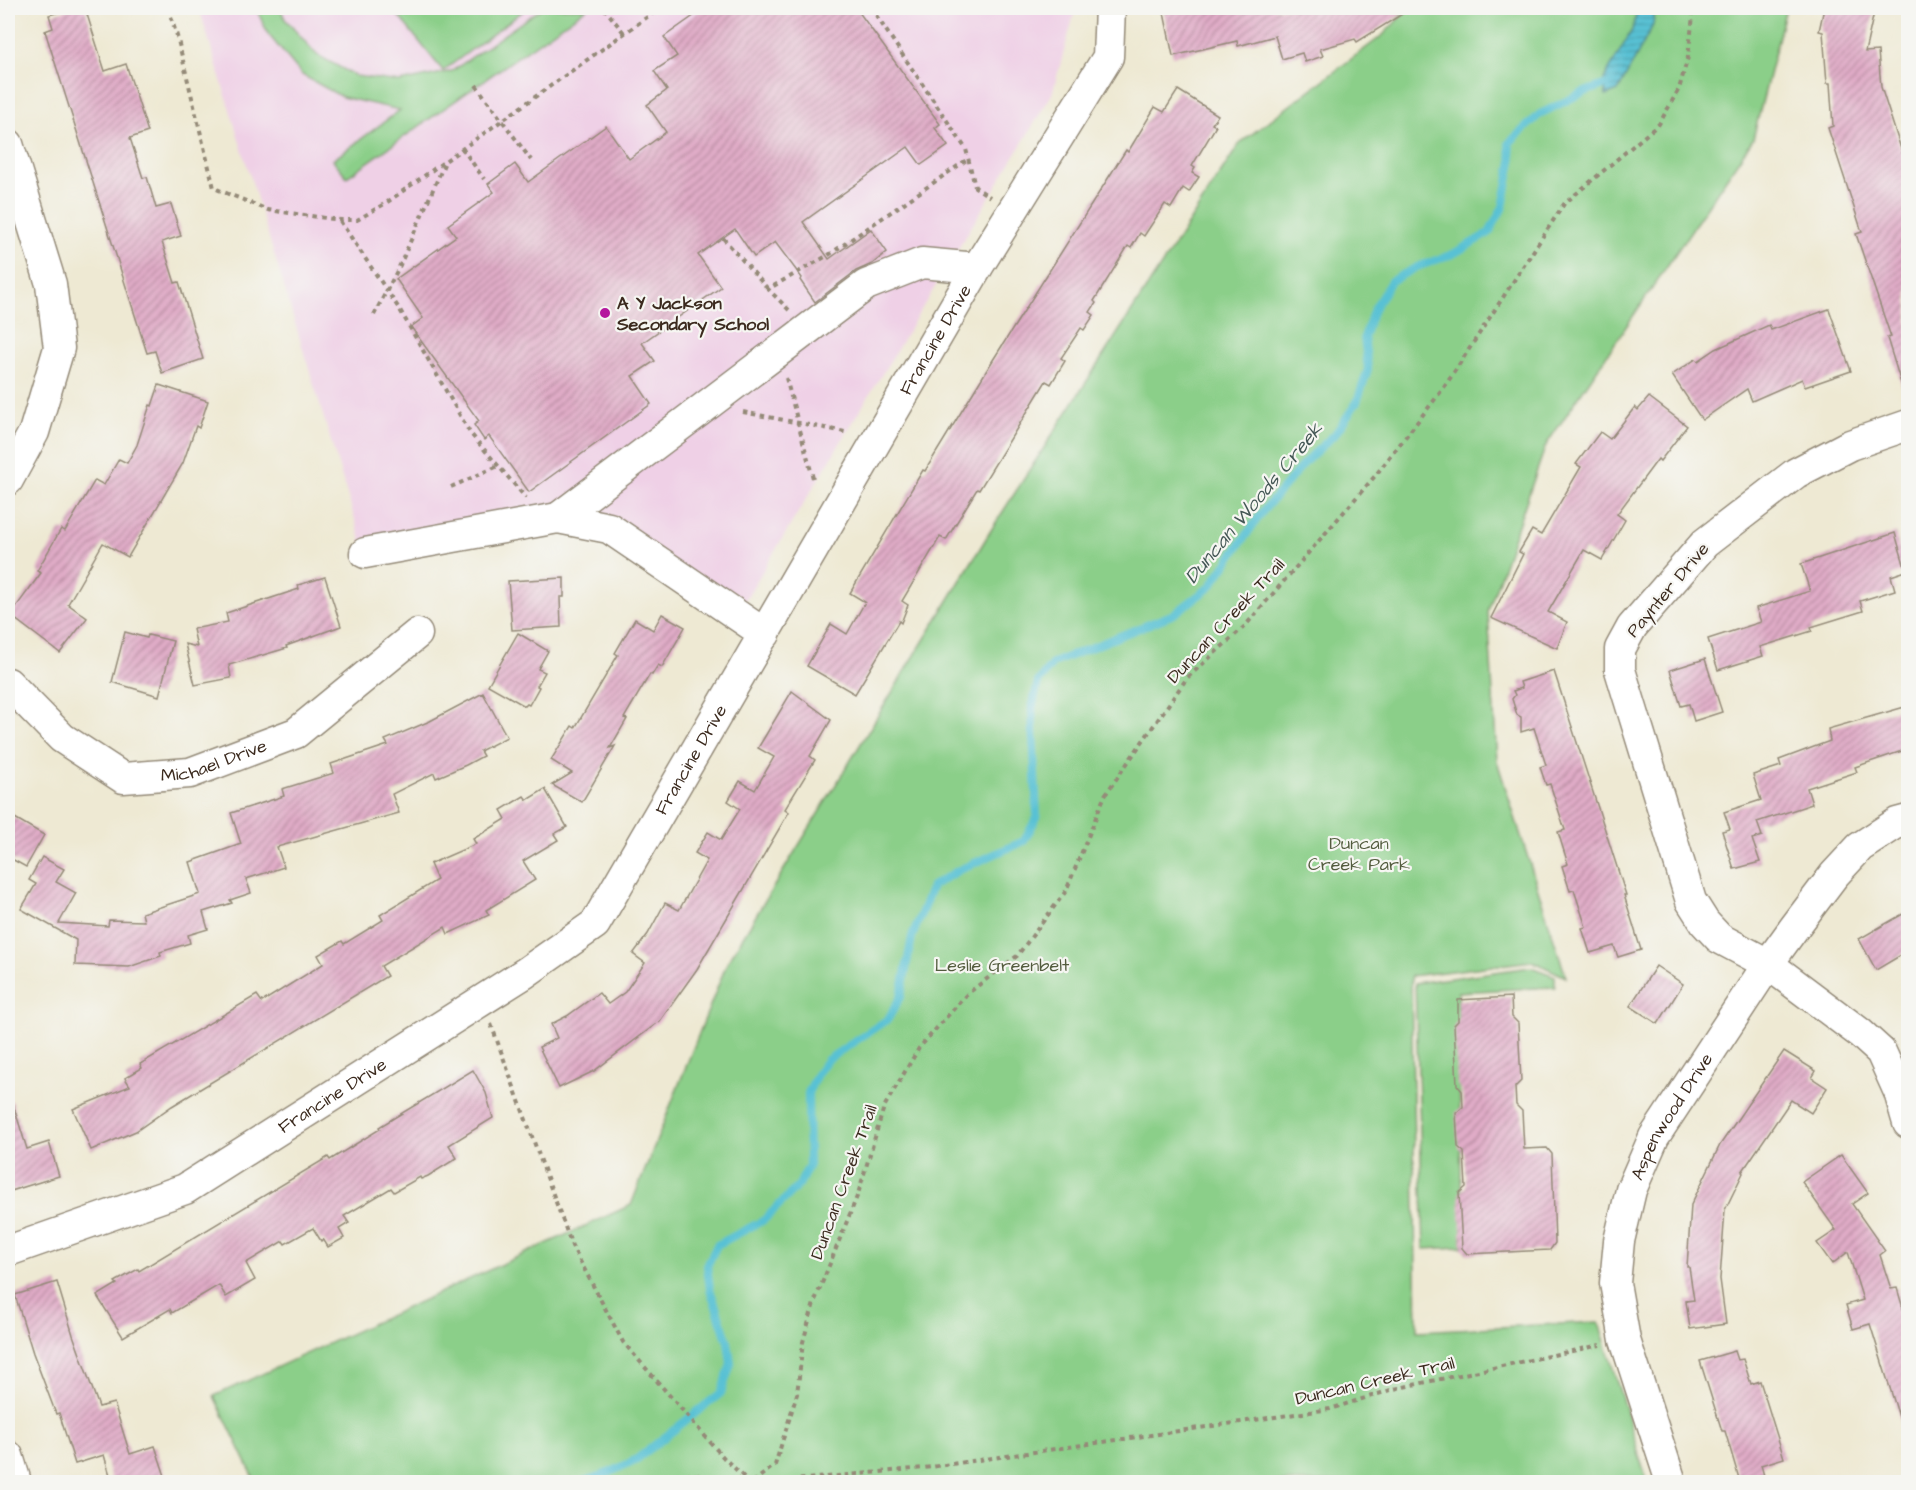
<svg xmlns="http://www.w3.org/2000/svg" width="1916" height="1490" viewBox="0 0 1916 1490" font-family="'Architects Daughter',sans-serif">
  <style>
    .built { fill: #efd0e6 }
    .park { fill: #8bcf89; stroke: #637c54; stroke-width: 1.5 }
    .water { fill: url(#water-rules); stroke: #4a7679; stroke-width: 1.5 }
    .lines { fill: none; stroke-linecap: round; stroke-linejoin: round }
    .stream { stroke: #58c1d4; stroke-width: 8 }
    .building { fill: url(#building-hatch) }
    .minor-casing { stroke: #948a78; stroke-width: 33 }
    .path { stroke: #948a78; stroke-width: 4; stroke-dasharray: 4.5 4.5; stroke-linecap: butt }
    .minor { stroke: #fff; stroke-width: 30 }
    .poi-dot { fill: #b5179e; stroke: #f6f6f2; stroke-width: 2 }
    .labels { text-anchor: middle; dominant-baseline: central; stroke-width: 4.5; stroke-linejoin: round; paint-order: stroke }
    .poi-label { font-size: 18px; font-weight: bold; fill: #3b2a1e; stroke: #f6f6f2; text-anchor: start }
    .street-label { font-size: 18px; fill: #3b2a1e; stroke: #f6f6f2 }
    .park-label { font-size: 18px; fill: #535c3e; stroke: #f6f6f2 }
    .water-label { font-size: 20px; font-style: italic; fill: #445755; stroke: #f6f6f2 }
  </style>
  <defs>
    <pattern id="water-rules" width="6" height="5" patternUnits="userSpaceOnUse" patternTransform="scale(1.5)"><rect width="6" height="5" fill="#58c1d4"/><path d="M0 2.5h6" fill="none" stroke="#4a9dab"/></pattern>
    <pattern id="building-hatch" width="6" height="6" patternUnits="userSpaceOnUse" patternTransform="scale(1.5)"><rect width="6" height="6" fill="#e0acc7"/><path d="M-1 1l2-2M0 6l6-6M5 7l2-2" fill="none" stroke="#b78ca1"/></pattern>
  </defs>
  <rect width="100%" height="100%" fill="#f6f6f2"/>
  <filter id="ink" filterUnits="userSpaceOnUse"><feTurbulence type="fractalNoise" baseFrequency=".0167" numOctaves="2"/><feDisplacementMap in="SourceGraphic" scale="12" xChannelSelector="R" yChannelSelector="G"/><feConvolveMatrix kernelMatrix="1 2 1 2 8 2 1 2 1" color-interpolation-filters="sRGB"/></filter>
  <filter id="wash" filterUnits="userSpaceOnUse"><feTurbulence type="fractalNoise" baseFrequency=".008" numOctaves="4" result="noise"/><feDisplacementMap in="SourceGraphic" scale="24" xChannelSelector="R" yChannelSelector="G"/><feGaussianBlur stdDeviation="1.35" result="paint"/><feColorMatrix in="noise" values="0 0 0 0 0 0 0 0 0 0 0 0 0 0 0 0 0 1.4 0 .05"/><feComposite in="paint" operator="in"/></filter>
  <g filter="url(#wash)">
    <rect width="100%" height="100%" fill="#eee9d3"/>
    <polygon class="built" points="199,8 1076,8 1052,94 736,615 607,543 552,531 365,553"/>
    <g class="park">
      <polygon points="256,8 280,8 285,19 317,55 356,76 400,82 452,71 542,8 587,8 347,177 333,160 400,110 342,97 302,75 268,34"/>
      <polygon points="392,8 527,8 443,71"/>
      <polygon points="1409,8 1786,8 1753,139 1546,445 1488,611 1497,761 1566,977 1532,961 1411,976 1417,1331 1599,1322 1647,1482 256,1482 214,1396 631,1205 727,963 993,527 1240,143 1383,35"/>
      <polygon points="1531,967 1555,976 1555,987 1458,992 1462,1247 1424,1249 1415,983"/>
    </g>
    <polygon class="water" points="1638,8 1655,8 1653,25 1618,91 1606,96 1604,79 1632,30"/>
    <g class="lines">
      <polyline class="stream" points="582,1482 611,1472 637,1459 721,1393 731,1364 728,1342 710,1289 707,1266 717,1245 764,1220 799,1185 809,1165 808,1093 817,1074 827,1060 888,1019 901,996 912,937 932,886 959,870 1024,841 1037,817 1032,709 1038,682 1053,663 1174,614 1210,587 1263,511 1306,461 1335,434 1357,402 1368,369 1364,337 1374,309 1391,281 1417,267 1453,254 1489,233 1503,207 1512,161 1509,143 1540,114 1582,93 1612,82"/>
    </g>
    <g id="blocks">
      <g class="building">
        <polygon points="73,8 85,8 105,71 126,64 148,132 130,138 143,178 147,177 156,208 171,204 181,236 162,242 175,283 179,282 203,359 162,373 155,351 147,353 45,31 53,28 49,15"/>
        <polygon points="705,8 856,8 940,124 935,128 948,146 921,165 908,147 803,222 829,259 871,229 887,252 872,264 856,271 815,302 800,280 802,278 775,242 754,257 735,229 698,255 721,287 642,343 655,361 632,376 651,404 529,492 489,436 484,440 474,425 479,421 411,327 423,318 396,279 456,236 448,225 494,192 488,184 515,164 528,182 606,126 629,159 666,132 647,105 667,90 654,71 677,56 664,37"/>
        <polygon points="1163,8 1412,8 1357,42 1355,39 1320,49 1323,56 1305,62 1302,53 1282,59 1275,36 1238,46 1237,41 1173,56"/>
        <polygon points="1824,8 1875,8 1865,52 1878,51 1881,87 1903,155 1908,153 1908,392 1904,393 1887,338 1891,337 1856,234 1862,232 1828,128 1833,126 1830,83 1827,83 1823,32 1819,31"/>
        <polygon points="1178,90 1218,115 1212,124 1216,126 1192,166 1195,168 1192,173 1199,177 1189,192 1183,188 1171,208 1165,204 1144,236 1140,233 1131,248 1128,246 1094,301 1096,303 1090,312 1094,315 1084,330 1081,328 1061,358 1065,361 1051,384 1046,381 1043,386 979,490 977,489 946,540 940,537 902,601 908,605 901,623 899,621 855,694 807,666 831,624 847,634 865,602 850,593 923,470 925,471 993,360 1126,150 1128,152 1155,107 1164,112"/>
        <polygon points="1829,309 1851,371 1805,387 1802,379 1752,401 1747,389 1702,420 1672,375 1696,359 1698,361 1716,349 1769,325 1771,330"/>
        <polygon points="159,385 208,401 199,428 196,426 183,463 128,557 103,543 68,604 87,618 60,653 10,615 41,573 37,571 61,529 65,531 95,480 104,485 119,459 127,463 137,445 150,405 152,406"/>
        <polygon points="1649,397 1687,426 1660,461 1658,459 1617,514 1625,520 1602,560 1584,550 1548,612 1567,622 1557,648 1491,618 1523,554 1519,552 1532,530 1541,535 1581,467 1576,464 1600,432 1610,439 1635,407 1638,410"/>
        <polygon points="1895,533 1906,571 1891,576 1895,590 1860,601 1863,611 1811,627 1812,631 1760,647 1763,656 1718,670 1708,639 1761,622 1756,608 1810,591 1801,564"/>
        <polygon points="325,577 341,626 286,646 287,648 229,665 231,678 195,685 185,644 197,647 193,629 228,622 226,613 299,589 298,585"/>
        <polygon points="564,578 564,597 560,597 561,627 512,630 508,581"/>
        <polygon points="662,614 685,627 662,667 658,665 652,675 650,674 624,718 627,719 610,748 615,746 582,802 552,785 572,773 551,760 572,726 575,728 618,655 615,653 635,619 653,630"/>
        <polygon points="125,632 147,638 148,635 173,641 159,696 112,682"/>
        <polygon points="518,633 548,651 538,669 545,672 537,686 539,687 529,705 527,704 525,706 488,685"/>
        <polygon points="1705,659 1722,712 1694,721 1689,704 1681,706 1670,670"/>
        <polygon points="1554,671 1626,895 1624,895 1641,950 1618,957 1614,946 1590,953 1582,928 1586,927 1574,890 1570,891 1562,866 1568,864 1558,832 1565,830 1550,784 1546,785 1540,767 1546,765 1534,728 1521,732 1521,717 1517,715 1512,699 1515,695 1513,691 1522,688 1520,682"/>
        <polygon points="792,691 831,720 810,756 815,760 785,809 789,812 697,969 660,1021 594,1071 559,1088 539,1047 557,1038 551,1024 567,1016 599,993 608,1004 625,992 645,963 633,954 648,934 665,903 679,910 707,860 695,853 708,832 721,840 740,809 728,801 740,781 755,790 774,757 758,748"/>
        <polygon points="483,693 507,737 480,751 483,756 466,765 436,778 434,773 392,794 399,813 277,847 284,867 246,879 251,893 230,900 232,903 203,912 208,929 188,935 190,943 160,952 161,956 129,967 75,965 76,940 21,909 36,884 29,880 42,857 64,869 56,882 76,893 59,923 108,926 109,920 144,921 142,913 200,894 190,862 241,844 231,813 284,796 282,789 334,773 331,764 388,745 385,740 430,721"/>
        <polygon points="1908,706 1908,749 1855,767 1857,772 1807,788 1812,804 1757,822 1762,836 1752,839 1760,862 1734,869 1722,831 1730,829 1724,812 1761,800 1753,775 1781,766 1779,760 1830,741 1828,729"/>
        <polygon points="545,789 567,827 554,834 558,840 523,861 535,880 486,910 489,915 448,934 445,927 381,966 387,976 172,1106 136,1131 91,1150 73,1109 130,1086 125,1078 142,1068 140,1064 257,995 262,1002 323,964 318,955 342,941 344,944 383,920 380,915 437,880 430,864 476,844 473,839 506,819 501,810 524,796 527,800"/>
        <polygon points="8,814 44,835 26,867 8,857"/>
        <polygon points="1908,911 1908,951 1876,970 1859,939"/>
        <polygon points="1656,966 1683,984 1658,1024 1630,1006"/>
        <polygon points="1511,997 1512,1017 1518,1023 1521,1081 1515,1087 1516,1105 1522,1111 1524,1149 1547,1148 1552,1154 1555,1243 1550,1250 1467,1254 1462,1248 1459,1193 1466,1187 1464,1152 1458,1147 1456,1113 1463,1107 1462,1091 1457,1085 1454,1025 1458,1021 1458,1000"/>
        <polygon points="1784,1051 1816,1071 1812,1078 1827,1088 1811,1113 1791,1100 1742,1172 1743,1173 1725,1210 1720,1279 1726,1324 1690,1329 1686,1301 1694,1300 1689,1267 1687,1267 1691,1205 1720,1145"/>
        <polygon points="473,1070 486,1093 493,1118 449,1145 457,1158 428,1176 421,1179 420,1177 394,1192 391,1188 344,1216 349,1223 339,1229 344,1238 328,1247 323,1239 321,1241 313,1228 285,1244 283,1241 246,1263 255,1280 226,1297 219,1285 172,1313 170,1309 123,1337 97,1296 117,1284 115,1282 138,1269 139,1271 328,1157 330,1160 380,1129 379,1127"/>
        <polygon points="12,1101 27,1149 49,1142 59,1176 11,1191 10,1189 8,1190 8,1102"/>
        <polygon points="1841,1155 1868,1193 1852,1204 1885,1251 1880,1255 1891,1289 1897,1288 1908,1325 1908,1433 1904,1433 1870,1324 1853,1329 1846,1305 1863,1300 1848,1252 1832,1264 1817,1243 1836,1230 1802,1182"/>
        <polygon points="57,1282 73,1335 99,1407 114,1403 130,1454 155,1446 167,1482 112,1482 104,1455 75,1464 59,1413 56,1414 33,1353 15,1295"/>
        <polygon points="1735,1351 1738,1360 1743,1359 1751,1384 1760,1381 1784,1458 1761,1465 1764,1476 1743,1482 1740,1482 1725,1431 1722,1431 1700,1361"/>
      </g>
    </g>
  </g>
  <g filter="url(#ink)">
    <use href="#blocks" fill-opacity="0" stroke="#948a78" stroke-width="1.5"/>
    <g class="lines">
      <defs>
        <g id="minor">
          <polyline points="8,144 51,284 59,348 34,432 8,480"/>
          <polyline points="1908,425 1850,445 1796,473 1705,543 1632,627 1620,649 1620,670 1691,901 1705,923 1719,938 1768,964 1860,1033 1881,1052 1899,1092 1908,1123"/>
          <polyline points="558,518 866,285 922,263 977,268"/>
          <polyline points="365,553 558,518 609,528 765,634"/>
          <path id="s1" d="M 8,683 L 62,738 L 123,778 L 190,773 L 296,733 L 417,634"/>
          <path id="s2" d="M 8,1251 L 185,1189 L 525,973 L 595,924 L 977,268 L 1108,57 L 1110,8"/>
          <polyline points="8,1456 16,1482"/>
          <path id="s3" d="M 1671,1482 L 1625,1340 L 1615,1283 L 1619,1241 L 1631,1190 L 1654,1137 L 1768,964 L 1794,928 L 1834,875 L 1860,847 L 1897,823 L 1908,820"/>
        </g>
      </defs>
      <use href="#minor" class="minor-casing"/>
      <g class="path">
        <polyline points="168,8 177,36 214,188 268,210 340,220 357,220 386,203 660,8"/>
        <polyline points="604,8 624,33"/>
        <polyline points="871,8 966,149 975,187 990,197"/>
        <polyline points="476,85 531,160"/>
        <polyline points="462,148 484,179"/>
        <polyline points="340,221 400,310 470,433 526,498"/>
        <polyline points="723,238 768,289"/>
        <polyline points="789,310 768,289 827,256 968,159"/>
        <polyline points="374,315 400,265 445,162"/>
        <polyline points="786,378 814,482"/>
        <polyline points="743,412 845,432"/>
        <polyline points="451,487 498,466"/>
        <polyline points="491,1024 572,1246 623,1342 724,1458 749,1482"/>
        <polyline points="669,1482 691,1474 739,1482"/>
        <polyline points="753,1482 775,1465 797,1394 803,1342 814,1303 858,1194 884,1107 919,1048 967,994 1017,956 1066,891 1105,795 1187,678 1245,626 1375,476 1443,389 1564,204 1659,124 1679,89 1688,57 1694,8"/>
        <polyline points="773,1482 924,1468 1330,1409 1394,1389 1600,1345"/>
      </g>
      <use href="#minor" class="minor"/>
    </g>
  </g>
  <circle class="poi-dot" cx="605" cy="313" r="6"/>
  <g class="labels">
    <g class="poi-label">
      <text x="617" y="303">A Y Jackson<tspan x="617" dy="21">Secondary School</tspan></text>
    </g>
    <g class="street-label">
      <text stroke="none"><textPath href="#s2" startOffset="1352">Francine Drive</textPath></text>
      <text transform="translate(1668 590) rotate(-50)">Paynter Drive</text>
      <text transform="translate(1226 621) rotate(-47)">Duncan Creek Trail</text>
      <text stroke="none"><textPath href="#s1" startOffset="243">Michael Drive</textPath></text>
      <text stroke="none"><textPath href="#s2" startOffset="866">Francine Drive</textPath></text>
      <text stroke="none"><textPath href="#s2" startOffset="362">Francine Drive</textPath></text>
      <text stroke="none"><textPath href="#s3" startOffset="386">Aspenwood Drive</textPath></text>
      <text transform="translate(844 1182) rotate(-70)">Duncan Creek Trail</text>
      <text transform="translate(1375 1381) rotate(-13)">Duncan Creek Trail</text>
    </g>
    <g class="park-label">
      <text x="1359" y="843">Duncan<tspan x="1359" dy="21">Creek Park</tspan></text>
      <text x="1002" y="965">Leslie Greenbelt</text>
    </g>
    <g class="water-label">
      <text transform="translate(1254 503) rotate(-50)">Duncan Woods Creek</text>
    </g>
  </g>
  <rect width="1916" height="1490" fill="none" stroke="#f6f6f2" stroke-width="30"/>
</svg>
